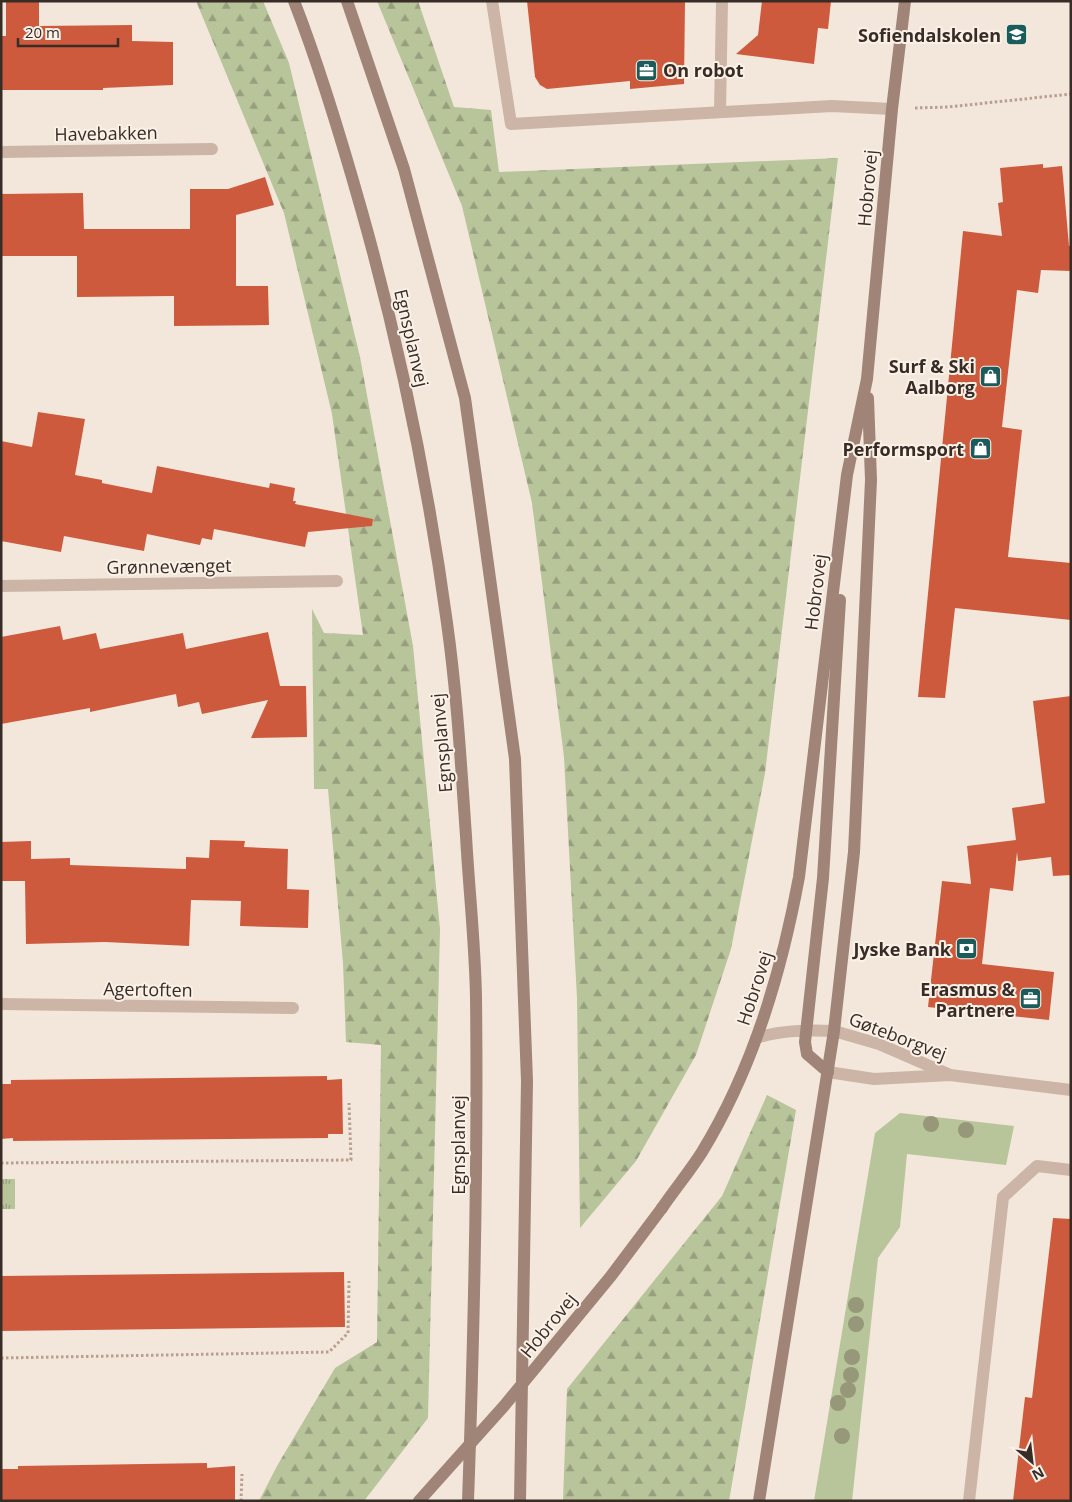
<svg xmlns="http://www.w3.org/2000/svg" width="1072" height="1502" viewBox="0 0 1072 1502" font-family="'Open Sans',sans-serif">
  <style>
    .green { fill: #b8c49a }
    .forest { fill: url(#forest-firs) }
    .park { fill: url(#park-tufts) }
    .building { fill: #ce5a3e }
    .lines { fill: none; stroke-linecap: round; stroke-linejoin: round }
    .path { stroke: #b89f90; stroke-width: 3; stroke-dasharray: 2.5 2.5; stroke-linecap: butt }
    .service { stroke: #ccb5a6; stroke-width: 12 }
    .minor { stroke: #ccb5a6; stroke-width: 12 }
    .tertiary { stroke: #ccb5a6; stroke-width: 12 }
    .secondary { stroke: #a08477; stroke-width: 12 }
    .secondary-bridge { stroke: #a08477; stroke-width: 12 }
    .tree { fill: #969879 }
    .labels { text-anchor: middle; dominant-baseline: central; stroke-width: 4; stroke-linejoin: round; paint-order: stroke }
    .poi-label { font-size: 18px; font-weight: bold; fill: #382c27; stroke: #fbf1e7; text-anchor: end }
    .street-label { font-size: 18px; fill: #382c27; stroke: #fbf1e7 }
  </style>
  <defs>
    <pattern id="forest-firs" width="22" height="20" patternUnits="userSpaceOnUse" patternTransform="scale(1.25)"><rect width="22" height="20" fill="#b8c49a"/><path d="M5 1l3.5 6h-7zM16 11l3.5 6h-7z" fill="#979f7e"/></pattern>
    <pattern id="park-tufts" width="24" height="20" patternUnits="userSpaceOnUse" patternTransform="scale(1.25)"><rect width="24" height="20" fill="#b8c49a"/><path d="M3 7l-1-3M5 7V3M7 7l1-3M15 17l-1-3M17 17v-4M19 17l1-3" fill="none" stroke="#979f7e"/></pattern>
  </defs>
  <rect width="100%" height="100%" fill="#f3e7db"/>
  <polygon class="green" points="900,1113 1014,1126 1006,1165 907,1154 900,1227 878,1258 852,1501 814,1501 875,1133"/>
  <g class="forest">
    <polygon points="196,1 263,1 289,63 360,357 413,646 440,929 428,1418 364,1501 259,1501 277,1466 335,1368 377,1342 381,1045 346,1042 343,963 328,789 314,789 312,609 324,633 363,635 332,414 284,213"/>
    <polygon points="377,1 418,1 454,107 491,110 499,172 838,158 765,773 731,949 696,1055 636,1161 580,1228 577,998 564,757 532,503 462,206"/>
    <polygon points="767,1095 796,1110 729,1501 563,1501 567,1389 722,1196"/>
  </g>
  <rect class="park" x="1" y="1179" width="14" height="30"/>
  <g class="building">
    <polygon points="6,1 39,1 39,26 132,25 132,41 173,42 173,85 103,88 103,90 1,90 1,36 6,36"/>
    <polygon points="527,1 685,1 684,84 630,89 630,81 547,89 540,85 535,77"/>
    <polygon points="762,1 831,1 828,29 818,28 814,64 736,54 758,35"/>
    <polygon points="1043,164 1043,168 1062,166 1069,246 1071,246 1071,271 1041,270 1038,293 1017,290 1002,427 1022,430 1008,557 1071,563 1071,620 955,608 945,698 918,697 963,231 1002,236 998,203 1003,202 1000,168"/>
    <polygon points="265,177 274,205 236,215 236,286 268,286 269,325 174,326 174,296 77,297 77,256 1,256 1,194 83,193 84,229 190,229 190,189 228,189"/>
    <polygon points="38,412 85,419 75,475 102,480 102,483 152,493 157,466 269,488 270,483 295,488 293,501 296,501 295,504 373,519 372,526 308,532 305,547 214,529 212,540 202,538 200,545 147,534 144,551 64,536 61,552 1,541 1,441 32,447"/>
    <polygon points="60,626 63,640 96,633 100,649 183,633 186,649 268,632 280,686 306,686 307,737 251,738 268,700 202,714 199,702 178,707 176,694 90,712 90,708 1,724 1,637"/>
    <polygon points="1071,696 1071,875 1053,876 1051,857 1018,861 1017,852 1013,891 990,888 982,964 1054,972 1049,1020 928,1007 942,881 971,884 967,846 1016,840 1012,808 1045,803 1033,701"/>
    <polygon points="210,840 245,841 244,847 288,849 287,889 309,890 308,928 240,926 241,901 191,900 189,946 105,942 26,944 25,881 1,881 1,842 31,841 31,859 70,858 70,865 186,869 186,857 209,858"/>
    <polygon points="327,1076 327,1080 342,1079 343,1134 328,1134 328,1138 13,1141 13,1138 1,1139 1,1084 11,1084 11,1080"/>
    <polygon points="1053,1218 1071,1219 1071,1501 1013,1501 1025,1397 1032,1398"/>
    <polygon points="344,1272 345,1327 1,1331 1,1276"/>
    <polygon points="207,1463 207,1468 235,1466 235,1501 1,1501 1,1469 18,1469 18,1466"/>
  </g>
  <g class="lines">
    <g class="path">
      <polyline points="915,108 948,107 1071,94"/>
      <polyline points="1,1163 351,1160 349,1103"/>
      <polyline points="1,1358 329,1352 348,1333 349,1281"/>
      <polyline points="241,1501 242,1474"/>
    </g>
    <g class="service">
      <polyline points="492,1 511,124 832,106 892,109"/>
      <polyline points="720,112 722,1"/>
      <polyline points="969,1501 1003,1197 1037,1166 1071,1170"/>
    </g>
    <g class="minor">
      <polyline points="1,152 212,149"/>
      <polyline points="1,586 337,581"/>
      <polyline points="1,1004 293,1008"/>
      <path d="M 756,1038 C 782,1030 807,1030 834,1031"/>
    </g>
    <g class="tertiary">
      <polyline points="834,1031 879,1044 948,1074"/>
      <polyline points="828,1072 874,1079 950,1075 1071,1090"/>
    </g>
    <g class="secondary">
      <path d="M 294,1 C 321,70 342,141 362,212 C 400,347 428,484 447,623 C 457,694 461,765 466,836 C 469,890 475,943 476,997 C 478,1165 474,1333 468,1501"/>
      <polyline points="347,1 404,169 465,398 515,759 527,1081 520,1501"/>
      <polyline points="828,1072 807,1054 805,1042 823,878 840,600"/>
      <path d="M 662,1208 C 675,1189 690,1171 702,1152 C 753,1068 781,974 799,877 L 847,475 L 867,379 L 892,109 L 905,1"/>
      <polyline points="759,1501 834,1031 854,852 871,480 868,398"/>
    </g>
    <polyline class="secondary-bridge" points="419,1501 504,1406 611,1276 662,1208"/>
  </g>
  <g class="tree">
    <circle cx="931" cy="1124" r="8"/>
    <circle cx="966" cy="1130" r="8"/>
    <circle cx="856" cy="1305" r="8"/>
    <circle cx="856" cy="1324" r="8"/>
    <circle cx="852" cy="1357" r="8"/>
    <circle cx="851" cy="1375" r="8"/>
    <circle cx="848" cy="1390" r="8"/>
    <circle cx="838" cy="1403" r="8"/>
    <circle cx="842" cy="1436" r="8"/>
  </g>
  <defs>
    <symbol id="school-square" viewBox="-11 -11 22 22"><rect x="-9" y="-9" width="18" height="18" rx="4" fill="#1a5b5c" stroke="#fbf1e7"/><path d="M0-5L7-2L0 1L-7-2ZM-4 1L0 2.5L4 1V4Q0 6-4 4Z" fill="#fff"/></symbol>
    <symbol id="office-square" viewBox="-11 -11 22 22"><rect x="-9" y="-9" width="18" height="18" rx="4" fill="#1a5b5c" stroke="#fbf1e7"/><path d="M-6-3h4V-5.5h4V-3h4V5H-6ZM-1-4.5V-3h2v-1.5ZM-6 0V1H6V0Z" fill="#fff"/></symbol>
    <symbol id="shop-square" viewBox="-11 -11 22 22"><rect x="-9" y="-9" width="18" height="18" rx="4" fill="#1a5b5c" stroke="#fbf1e7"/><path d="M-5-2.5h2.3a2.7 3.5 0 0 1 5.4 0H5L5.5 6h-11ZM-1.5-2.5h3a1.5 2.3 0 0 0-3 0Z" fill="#fff"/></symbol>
    <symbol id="bank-square" viewBox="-11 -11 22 22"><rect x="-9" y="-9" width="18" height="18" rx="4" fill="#1a5b5c" stroke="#fbf1e7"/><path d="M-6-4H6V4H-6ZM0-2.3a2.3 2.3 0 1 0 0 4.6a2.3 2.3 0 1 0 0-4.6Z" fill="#fff"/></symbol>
  </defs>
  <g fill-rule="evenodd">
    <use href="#school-square" x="1004" y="22" width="25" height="25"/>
    <use href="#office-square" x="634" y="58" width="25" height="25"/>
    <use href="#shop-square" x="978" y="364" width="25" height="25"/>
    <use href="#shop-square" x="968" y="436" width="25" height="25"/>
    <use href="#bank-square" x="954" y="936" width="25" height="25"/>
    <use href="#office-square" x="1018" y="986" width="25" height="25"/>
  </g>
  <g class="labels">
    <g class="poi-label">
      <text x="1001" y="35">Sofiendalskolen</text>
      <text x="663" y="70" text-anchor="start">On robot</text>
      <text x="975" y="366">Surf &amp; Ski<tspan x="975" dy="21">Aalborg</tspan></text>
      <text x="964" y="449">Performsport</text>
      <text x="951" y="949">Jyske Bank</text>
      <text x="1015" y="989">Erasmus &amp;<tspan x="1015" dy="21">Partnere</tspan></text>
    </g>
    <g class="street-label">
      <text transform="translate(106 133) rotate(-1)">Havebakken</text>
      <text transform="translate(867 188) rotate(-85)">Hobrovej</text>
      <text transform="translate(412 338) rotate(77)">Egnsplanvej</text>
      <text transform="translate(169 566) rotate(-1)">Grønnevænget</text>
      <text transform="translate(815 592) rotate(-83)">Hobrovej</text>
      <text transform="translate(441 743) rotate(-95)">Egnsplanvej</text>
      <text transform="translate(754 988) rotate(-72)">Hobrovej</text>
      <text transform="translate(148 989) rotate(1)">Agertoften</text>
      <text transform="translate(898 1036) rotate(21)">Gøteborgvej</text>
      <text transform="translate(458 1145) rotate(-90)">Egnsplanvej</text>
      <text transform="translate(548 1325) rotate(-51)">Hobrovej</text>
    </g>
  </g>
  <rect width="1072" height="1502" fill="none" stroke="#382c27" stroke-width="5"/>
  <g transform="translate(1032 1462) rotate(152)" stroke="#fbf1e7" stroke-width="4" paint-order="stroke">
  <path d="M0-4L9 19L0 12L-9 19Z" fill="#382c27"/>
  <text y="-8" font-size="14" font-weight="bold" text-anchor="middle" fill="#382c27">N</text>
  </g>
  <path d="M18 38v8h100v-8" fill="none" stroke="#382c27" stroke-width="2.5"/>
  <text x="25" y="38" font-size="15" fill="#382c27" stroke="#fbf1e7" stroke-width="4" paint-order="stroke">20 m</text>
</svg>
